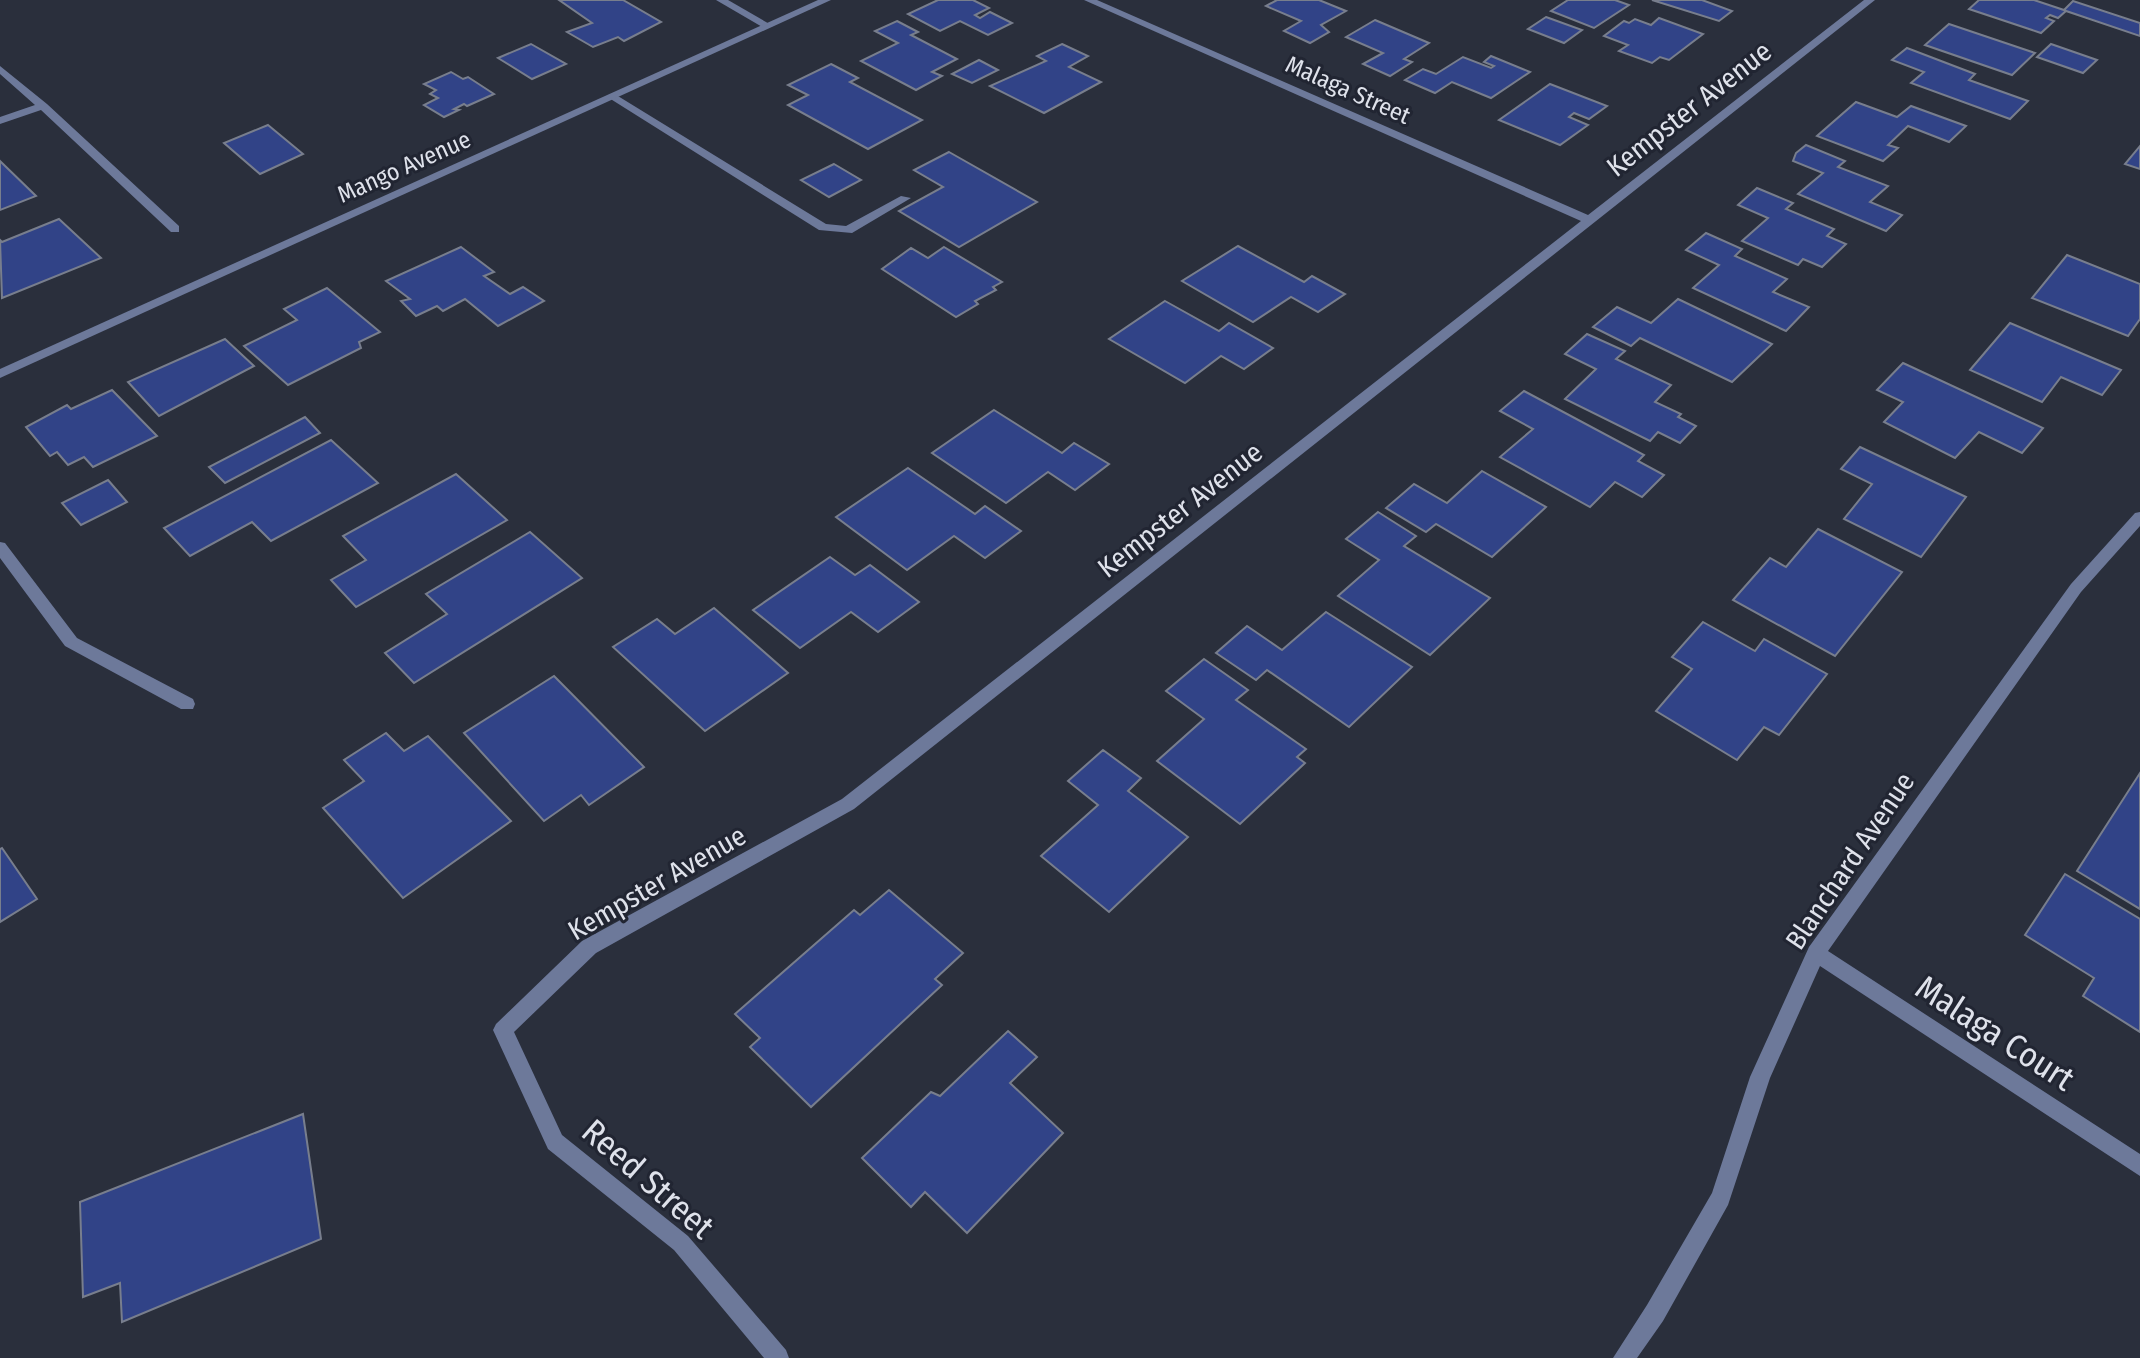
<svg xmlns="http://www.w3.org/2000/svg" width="2140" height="1358" viewBox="0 0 2140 1358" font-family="'Fira Sans Condensed',sans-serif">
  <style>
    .building { fill: #314387; stroke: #787e8d; stroke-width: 2 }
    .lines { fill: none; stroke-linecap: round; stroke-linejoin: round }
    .service { fill: #6d799a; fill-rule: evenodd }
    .minor { fill: #6d799a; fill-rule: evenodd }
    .tertiary { fill: #6d799a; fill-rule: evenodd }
    .labels { text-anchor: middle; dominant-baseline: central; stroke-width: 6; stroke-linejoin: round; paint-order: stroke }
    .far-street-label { font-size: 24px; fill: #dfe2eb; stroke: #212532 }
    .street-label { font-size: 28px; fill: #dfe2eb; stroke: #212532 }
    .near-street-label { font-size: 34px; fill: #dfe2eb; stroke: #212532 }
  </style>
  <rect width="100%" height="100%" fill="#2a2f3c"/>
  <g class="building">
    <polygon points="559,0 623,0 661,22 624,41 618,37 593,47 567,32 592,23"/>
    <polygon points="938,0 973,0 989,8 975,15 980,18 990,12 1012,23 988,35 960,21 940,31 908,14"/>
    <polygon points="1277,0 1319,0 1346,11 1321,25 1329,32 1310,43 1284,31 1301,21 1266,6"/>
    <polygon points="1568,0 1615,0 1629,5 1594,28 1551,11"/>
    <polygon points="1652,0 1702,0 1732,11 1719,21"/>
    <polygon points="1979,0 2034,0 2064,10 2073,1 2140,23 2140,36 2066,11 2058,18 2050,15 2046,18 2054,21 2041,33 1969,9"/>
    <polygon points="1546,17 1582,30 1564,43 1528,29"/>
    <polygon points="1659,18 1703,34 1669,60 1660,57 1652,63 1619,51 1628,45 1604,36 1624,21 1629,23 1635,19 1651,25"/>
    <polygon points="1375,20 1429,43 1404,59 1412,62 1390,76 1363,64 1383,53 1346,37"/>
    <polygon points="897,21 918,32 911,35 957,59 932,72 942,76 916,90 861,61 898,43 875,31"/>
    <polygon points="1949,24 2035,53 2012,75 1925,45"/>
    <polygon points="531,44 566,64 532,79 498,58"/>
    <polygon points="1062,44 1088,56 1069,67 1101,82 1044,113 990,86 1046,61 1037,56"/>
    <polygon points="2051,44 2097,60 2083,73 2037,57"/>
    <polygon points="1907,48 1975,74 1969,80 2028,101 2010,119 1911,83 1924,72 1892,60"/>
    <polygon points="1491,56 1530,72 1491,98 1452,82 1435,93 1405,80 1423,69 1436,74 1463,57 1491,68 1494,66 1484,62"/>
    <polygon points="979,60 998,70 972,83 952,74"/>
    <polygon points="831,64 858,78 850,82 922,120 868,149 788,105 808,95 788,85"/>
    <polygon points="451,72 463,79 468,77 494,94 467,106 464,104 454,109 459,110 444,117 424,105 438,98 430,94 436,90 424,84"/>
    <polygon points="1550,84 1607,106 1589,119 1574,113 1569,117 1588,125 1560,145 1499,120"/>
    <polygon points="1856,102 1897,117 1911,106 1966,126 1949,142 1908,126 1888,145 1898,148 1883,161 1817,136"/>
    <polygon points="268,125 303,154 260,174 224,143"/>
    <polygon points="1806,145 1845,161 1838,167 1888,186 1870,202 1902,215 1886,231 1798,194 1823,173 1793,161 1796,153"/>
    <polygon points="2140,146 2140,169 2125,164"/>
    <polygon points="949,152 1037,202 959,247 899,211 943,187 914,170"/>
    <polygon points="0,161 36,196 0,210"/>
    <polygon points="834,164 861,180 829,197 801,180"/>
    <polygon points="1757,188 1793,203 1786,209 1834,229 1827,236 1846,244 1822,267 1803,259 1798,265 1742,241 1768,218 1738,205"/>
    <polygon points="59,219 101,258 2,298 0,240 2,242"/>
    <polygon points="1706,233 1742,249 1735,256 1787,279 1773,292 1809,307 1786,331 1693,288 1719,265 1686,250"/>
    <polygon points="1238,246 1304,282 1312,276 1345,294 1318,312 1291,297 1253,322 1182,281"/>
    <polygon points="461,247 494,272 484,276 510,294 523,287 544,301 498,326 465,299 443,311 437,306 416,316 401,301 410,299 386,281"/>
    <polygon points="944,247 1002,282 993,287 996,290 975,301 978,304 956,317 882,269 911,248 928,258"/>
    <polygon points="2067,255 2140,284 2140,319 2128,336 2032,298"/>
    <polygon points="327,288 380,332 359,342 361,348 288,385 244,346 297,320 284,309"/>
    <polygon points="1678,299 1772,344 1732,382 1640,338 1631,346 1593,327 1617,307 1651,323"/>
    <polygon points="1165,301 1219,331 1229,323 1273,348 1244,369 1221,356 1185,383 1109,339"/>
    <polygon points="2010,323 2121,370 2102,395 2061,377 2042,402 1970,370"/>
    <polygon points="1587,334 1625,351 1616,359 1671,385 1655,402 1681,414 1678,417 1696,426 1680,443 1658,432 1650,441 1565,399 1596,369 1565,354"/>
    <polygon points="225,339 254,366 159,416 128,382"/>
    <polygon points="1903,363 2043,428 2022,453 1979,432 1955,458 1884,422 1903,402 1877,390"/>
    <polygon points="112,390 157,436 93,467 84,457 68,465 57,452 50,456 26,427 67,405 71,409"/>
    <polygon points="1524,391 1644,455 1638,461 1664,475 1642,497 1615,482 1590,507 1500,457 1533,429 1500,411"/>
    <polygon points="994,410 1062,453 1074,443 1109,464 1075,490 1048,472 1006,503 932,453"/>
    <polygon points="305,417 320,433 225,483 209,467"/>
    <polygon points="331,440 378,483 271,541 252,522 190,556 164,528"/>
    <polygon points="1860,447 1966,497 1921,557 1844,519 1872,484 1841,469"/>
    <polygon points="908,468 975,514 985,506 1021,531 985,558 954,536 907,570 836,517"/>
    <polygon points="1482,471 1546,507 1492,557 1436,524 1426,532 1386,508 1414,484 1447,503"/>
    <polygon points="456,474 507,520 356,607 331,580 366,560 343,536"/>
    <polygon points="108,480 127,502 81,525 62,503"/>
    <polygon points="1378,512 1416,536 1404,546 1490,598 1430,655 1338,596 1379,560 1346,539"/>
    <polygon points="1818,529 1902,572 1835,656 1733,600 1770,558 1786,567"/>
    <polygon points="530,532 582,578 414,683 385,653 447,614 426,594"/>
    <polygon points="830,557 855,575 870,565 919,602 878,632 851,612 800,648 753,610"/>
    <polygon points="714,608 788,673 705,731 613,647 657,619 675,634"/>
    <polygon points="1326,612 1412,667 1349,727 1267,670 1256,680 1216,653 1247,626 1282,650"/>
    <polygon points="1703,622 1755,651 1764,639 1827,674 1779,735 1764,727 1737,760 1656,711 1692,669 1672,657"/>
    <polygon points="1204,659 1248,690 1236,700 1306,749 1297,757 1305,763 1240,824 1157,761 1204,719 1166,691"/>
    <polygon points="554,676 644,767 589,805 581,795 544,821 464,733"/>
    <polygon points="386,733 404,751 428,736 511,821 403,898 323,808 364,781 344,760"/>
    <polygon points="1103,750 1141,778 1128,791 1188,837 1109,912 1041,856 1098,805 1068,781"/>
    <polygon points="2140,773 2140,909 2077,871"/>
    <polygon points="2,848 37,899 0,922 0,849"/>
    <polygon points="2065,874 2140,919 2140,1032 2083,996 2094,978 2025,935"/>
    <polygon points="889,890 963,953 935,979 942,985 811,1107 750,1047 760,1038 735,1014 854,910 860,915"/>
    <polygon points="1008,1031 1037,1057 1010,1083 1063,1133 967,1233 925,1192 911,1207 862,1158 931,1092 940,1096"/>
    <polygon points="303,1114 321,1239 122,1322 120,1283 83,1297 80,1202"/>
  </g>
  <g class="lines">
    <g class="service">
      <polygon points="0,66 47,104 179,226 179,232 171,232 41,110 0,124 0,117 35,105 0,74"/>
      <polygon points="613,93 826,224 846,226 901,196 911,198 852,233 819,230 609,98 608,96"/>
    </g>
    <g class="minor">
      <polygon points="716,0 728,0 773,26 764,28"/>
      <polygon points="1084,0 1097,0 1588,215 1864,0 1875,0 854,809 596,953 514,1032 562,1135 688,1236 786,1350 789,1358 764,1358 674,1250 548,1149 493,1030 496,1024 582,941 842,799 1581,221"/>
      <polygon points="2140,512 2140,526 2081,592 1828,951 2140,1154 2140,1176 1820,966 1770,1078 1728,1205 1663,1321 1637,1358 1613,1358 1647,1305 1712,1193 1750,1077 1809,947 2071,584 2135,513"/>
      <polygon points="0,542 5,543 77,638 193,699 195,704 193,709 181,709 65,646 0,558"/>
    </g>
    <polygon class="tertiary" points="818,0 831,0 0,378 0,369"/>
  </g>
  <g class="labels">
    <g class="far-street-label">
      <text transform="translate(1348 90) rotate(24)">Malaga Street</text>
      <text transform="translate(404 167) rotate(-24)">Mango Avenue</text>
    </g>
    <g class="street-label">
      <text transform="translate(1689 109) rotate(-38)">Kempster Avenue</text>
      <text transform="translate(1180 510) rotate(-38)">Kempster Avenue</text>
      <text transform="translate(1850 861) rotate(-56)">Blanchard Avenue</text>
      <text transform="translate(657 883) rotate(-30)">Kempster Avenue</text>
    </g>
    <g class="near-street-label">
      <text transform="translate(1995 1033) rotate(33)">Malaga Court</text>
      <text transform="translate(648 1179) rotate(41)">Reed Street</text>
    </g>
  </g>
</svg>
